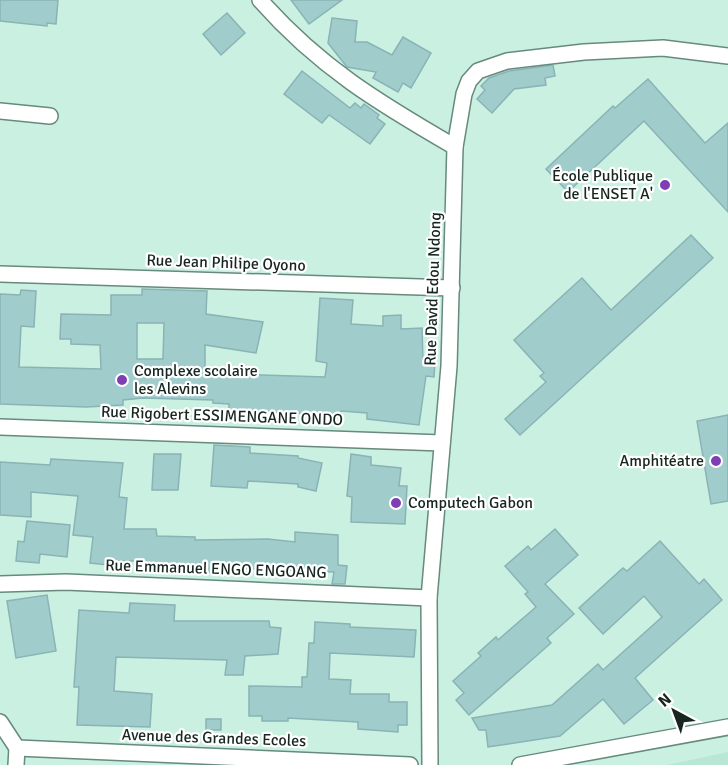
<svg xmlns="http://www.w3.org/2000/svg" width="728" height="765" viewBox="0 0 728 765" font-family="Signika,sans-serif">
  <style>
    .built { fill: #b8e7d5 }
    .building { fill: #a1cccc; stroke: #89b3b4; stroke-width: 1.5; fill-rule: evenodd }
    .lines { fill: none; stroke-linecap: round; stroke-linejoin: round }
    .street-casing { stroke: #668a7c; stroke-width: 18 }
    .street { stroke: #fff; stroke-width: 15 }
    .poi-dot { fill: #7e3fb4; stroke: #fff; stroke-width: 2 }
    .labels { text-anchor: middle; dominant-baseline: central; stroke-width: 4.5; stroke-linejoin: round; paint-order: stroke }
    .poi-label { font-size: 16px; fill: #172621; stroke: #fff; text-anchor: end }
    .street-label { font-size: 16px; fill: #172621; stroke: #fff }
  </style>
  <rect width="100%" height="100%" fill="#caf0e1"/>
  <polygon class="built" points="728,752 728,765 667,765"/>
  <g class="building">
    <polygon points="0,0 58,0 56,24 47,23 47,26 0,21"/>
    <polygon points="291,0 342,0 309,24"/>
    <polygon points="227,13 245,33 221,55 203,34"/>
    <polygon points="332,18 357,21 355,42 367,42 392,55 403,37 431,53 411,88 403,83 398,92 373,78 376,72 347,67 328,43"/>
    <polygon points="553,65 555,76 545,78 546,85 514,89 492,113 477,99 485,90 481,86 489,78 509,71"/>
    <polygon points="302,71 350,108 355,103 361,108 364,104 379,115 377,118 385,124 370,144 329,115 322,123 284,94"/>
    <polygon points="648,79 705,143 728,123 728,212 644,121 568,192 546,169 613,106 615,108"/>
    <polygon points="691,235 713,258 520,435 505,419 546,382 540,376 544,373 514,340 582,278 611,310"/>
    <path d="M 142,289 L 207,291 L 206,314 L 263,322 L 256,353 L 205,345 L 205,373 L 325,377 L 327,363 L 316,361 L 320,298 L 353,300 L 351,324 L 383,326 L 383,316 L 401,315 L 401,329 L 422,328 L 423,361 L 435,362 L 434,377 L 426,376 L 419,425 L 367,419 L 367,413 L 341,411 L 340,418 L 313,416 L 314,414 L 229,410 L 229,404 L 213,403 L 213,400 L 143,398 L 123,400 L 123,405 L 86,407 L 0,404 L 0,294 L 20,295 L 21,290 L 36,291 L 34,327 L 21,326 L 19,367 L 101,369 L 100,345 L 71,344 L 71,339 L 60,339 L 61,314 L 111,315 L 111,295 L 142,295 ZM 137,323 L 164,323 L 163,359 L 137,359 Z"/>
    <polygon points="728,415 728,501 711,504 697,421"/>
    <polygon points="214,445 250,447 250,453 298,456 298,458 322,463 316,491 298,487 298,484 248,481 247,488 211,486"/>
    <polygon points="154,454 181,454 178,490 152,490"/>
    <polygon points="351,454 371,457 371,465 401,468 399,486 407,486 405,524 351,522 352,497 347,496"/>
    <polygon points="51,459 123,463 119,497 127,498 124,529 156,529 157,536 195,537 195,540 268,539 295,542 295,532 338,535 338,565 347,566 345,584 332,584 334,572 238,568 237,573 142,571 142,561 119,561 119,566 90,563 93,537 73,535 78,496 31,492 31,517 0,515 0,462 50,465"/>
    <polygon points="27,521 70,525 67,557 40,554 39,563 16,561 18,541 24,542"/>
    <polygon points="555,529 578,555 545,584 574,614 547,638 551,643 469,715 456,700 464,693 453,681 481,656 478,653 496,637 498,640 536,607 525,594 528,592 505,566 528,546 531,550"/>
    <polygon points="660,541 699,584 704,579 722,600 635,678 653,700 624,724 603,699 560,736 488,747 486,730 479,730 472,718 552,705 598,664 603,670 662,617 644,596 603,634 579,608 623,568 627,571"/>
    <polygon points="47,595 56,651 16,658 7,601"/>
    <polygon points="130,603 175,605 174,621 269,621 270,627 281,628 278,654 245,656 243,675 225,675 227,660 116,657 114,691 152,694 150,727 77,725 79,687 74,687 79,610 129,613"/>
    <polygon points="315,622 350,624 350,627 416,630 414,657 330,653 329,679 351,680 350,694 389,694 389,702 407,702 407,725 398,725 398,732 358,729 358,722 288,718 288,721 262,721 262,716 249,716 249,686 302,687 302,677 307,677 309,643 314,643"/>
    <rect x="206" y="719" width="15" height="11"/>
  </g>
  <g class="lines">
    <defs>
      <g id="street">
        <path d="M 260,0 C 319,67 379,103 455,147"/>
        <polyline points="0,111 50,116"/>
        <polyline points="0,274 452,288"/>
        <polyline points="0,427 442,443"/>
        <polyline points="0,584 66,582 429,598"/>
        <polyline points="0,722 17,748"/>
        <polyline points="17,748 410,765"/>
        <polyline points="16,765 17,748"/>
        <polyline points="430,765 429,598 449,366 455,147 464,94 469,81 478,71 507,61 584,52 663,48 728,56"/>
        <polyline points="520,765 728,727"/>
      </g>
    </defs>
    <use href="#street" class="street-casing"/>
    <use href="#street" class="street"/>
  </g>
  <g class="poi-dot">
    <circle cx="665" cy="185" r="6"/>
    <circle cx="122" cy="380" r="6"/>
    <circle cx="716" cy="461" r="6"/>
    <circle cx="396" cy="503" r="6"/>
  </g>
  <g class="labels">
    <g class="poi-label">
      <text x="653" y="176">École Publique<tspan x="653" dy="18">de l'ENSET A'</tspan></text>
      <text x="134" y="371" text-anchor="start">Complexe scolaire<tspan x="134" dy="18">les Alevins</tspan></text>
      <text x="704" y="461">Amphitéatre</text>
      <text x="408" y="503" text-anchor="start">Computech Gabon</text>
    </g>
    <g class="street-label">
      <text transform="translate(226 263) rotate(2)">Rue Jean Philipe Oyono</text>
      <text transform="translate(433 289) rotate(-88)">Rue David Edou Ndong</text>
      <text transform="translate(222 416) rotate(2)">Rue Rigobert ESSIMENGANE ONDO</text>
      <text transform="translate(216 569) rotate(2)">Rue Emmanuel ENGO ENGOANG</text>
      <text transform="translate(214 738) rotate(2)">Avenue des Grandes Ecoles</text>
    </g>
  </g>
  <g transform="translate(674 711) rotate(319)" stroke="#ffffff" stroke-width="4.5" paint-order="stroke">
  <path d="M0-4.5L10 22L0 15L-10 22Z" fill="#172621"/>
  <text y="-9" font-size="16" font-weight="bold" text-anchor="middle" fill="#172621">N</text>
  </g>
</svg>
